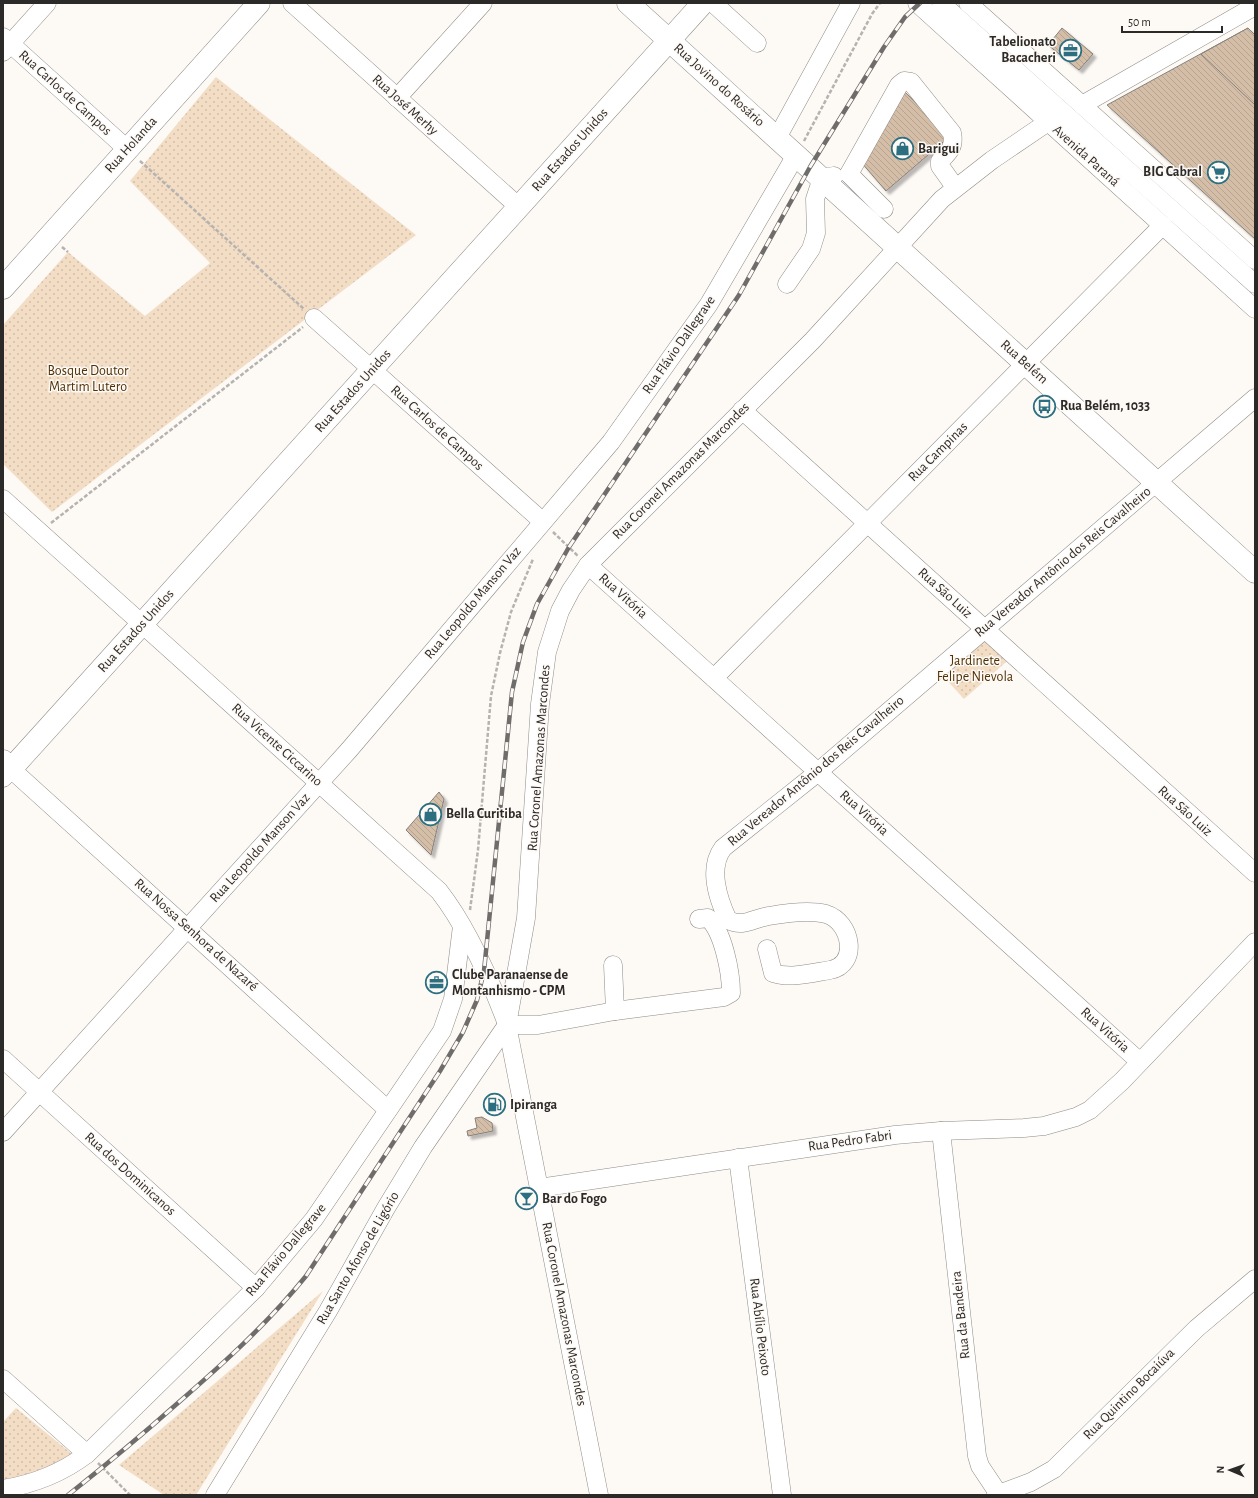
<svg xmlns="http://www.w3.org/2000/svg" width="1258" height="1498" viewBox="0 0 1258 1498" font-family="'Alegreya Sans',sans-serif">
  <style>
    .grass { fill: url(#grass-dots) }
    .building { fill: url(#building-back-hatch); stroke: #85817d; filter: url(#shadow) }
    .lines { fill: none; stroke-linecap: round; stroke-linejoin: round }
    .minor-casing { stroke: #8f8b87; stroke-width: 19 }
    .major-casing { stroke: #8f8b87; stroke-width: 23 }
    .path { stroke: #b5b2af; stroke-width: 2.5; stroke-dasharray: 4 2; stroke-linecap: butt }
    .minor { stroke: #fff; stroke-width: 18 }
    .major { stroke: #fff; stroke-width: 22 }
    .rail-casing { stroke: #6f6d6b; stroke-width: 4.5 }
    .rail { stroke: #fdf9f5; stroke-width: 3; stroke-dasharray: 9; stroke-linecap: butt }
    .labels { text-anchor: middle; dominant-baseline: central; stroke-width: 3; stroke-linejoin: round; paint-order: stroke }
    .poi-label { font-size: 14px; font-weight: bold; fill: #2c2a29; stroke: #fdf9f5; text-anchor: start }
    .street-label { font-size: 14px; fill: #2c2a29; stroke: #fdf9f5 }
    .park-label { font-size: 14px; fill: #513105; stroke: #fdf9f5 }
  </style>
  <defs>
    <pattern id="grass-dots" width="8" height="8" patternUnits="userSpaceOnUse"><rect width="8" height="8" fill="#f3ddc5"/><path d="M2 2h.1M6 6h.1" fill="none" stroke="#d0bea9" stroke-width="1.8" stroke-linecap="round"/></pattern>
    <pattern id="building-back-hatch" width="6" height="6" patternUnits="userSpaceOnUse"><rect width="6" height="6" fill="#d5bea7"/><path d="M-1 5l2 2M0 0l6 6M5-1l2 2" fill="none" stroke="#b7a390"/></pattern>
    <filter id="shadow"><feDropShadow dx="3.5" dy="3.5" stdDeviation="1" flood-color="#0004"/></filter>
  </defs>
  <rect width="100%" height="100%" fill="#fdf9f5"/>
  <g class="grass">
    <polygon points="216,77 416,235 52,512 3,464 3,325 68,252 145,316 210,263 130,181"/>
    <polygon points="986,639 1006,662 964,699 944,677"/>
    <polygon points="323,1291 196,1495 164,1495 119,1465"/>
    <path d="M 16,1408 L 72,1454 C 50,1467 28,1476 3,1480 L 3,1422 Z"/>
  </g>
  <g class="building">
    <polygon points="1062,28 1093,54 1079,70 1048,45"/>
    <polygon points="1248,28 1255,35 1255,239 1107,105"/>
    <polygon points="1248,28 1255,35 1255,105 1201,54"/>
    <polygon points="905,92 949,137 886,191 861,162"/>
    <polygon points="439,792 444,799 431,855 406,830"/>
    <polygon points="482,1117 492,1123 493,1131 468,1136 467,1131 477,1128 475,1118"/>
  </g>
  <g class="lines">
    <defs>
      <g id="minor">
        <polyline points="292,3 519,207"/>
        <polyline points="713,3 757,43"/>
        <polyline points="917,3 1255,309"/>
        <polyline points="941,3 1255,284"/>
        <polyline points="968,3 1255,260"/>
        <polyline points="3,37 127,149"/>
        <polyline points="3,52 47,3"/>
        <polyline points="397,98 483,3"/>
        <polyline points="1082,105 1255,6"/>
        <polyline points="777,138 851,3"/>
        <path d="M 849,174 L 899,85 L 904,81 L 911,82 L 952,133 C 955,147 949,152 940,161 L 940,166 L 955,187"/>
        <polyline points="849,174 884,209"/>
        <polyline points="787,284 811,249 816,233 815,199 822,178 834,176"/>
        <polyline points="314,318 542,521"/>
        <polyline points="742,410 1255,873"/>
        <path d="M 3,499 L 439,891 C 468,928 490,979 507,1024"/>
        <polyline points="588,565 1140,1062"/>
        <polyline points="714,678 1163,225"/>
        <polyline points="3,778 11,769 388,1110"/>
        <path d="M 767,949 L 773,973 C 790,979 812,973 830,970 C 859,965 852,922 826,914 C 810,910 786,913 769,916 C 753,918 744,928 728,920 C 718,899 708,868 723,848 L 812,777 L 1255,398"/>
        <path d="M 615,1011 L 724,997 L 731,993 C 731,972 723,931 708,918 L 699,919"/>
        <polyline points="507,1025 538,1025 615,1011 613,965"/>
        <polyline points="3,1059 256,1288"/>
        <polyline points="941,1131 977,1456 980,1466 998,1493"/>
        <polyline points="3,1132 349,750 611,442 709,304 796,155"/>
        <polyline points="738,1158 782,1495"/>
        <polyline points="539,1188 895,1135 941,1131 1024,1128 1044,1126 1076,1117 1090,1110 1122,1081 1255,942"/>
        <polyline points="3,1379 87,1454"/>
        <path d="M 3,1489 C 34,1484 62,1473 87,1454 L 256,1288 L 314,1219 L 442,1031 L 453,999 L 462,926"/>
        <polyline points="215,1495 328,1311 386,1208 423,1147 507,1025"/>
        <polyline points="599,1495 507,1025 526,918 540,704 547,652 560,611 571,590 588,565 813,340 942,199 992,160 1048,122"/>
        <polyline points="996,1495 1031,1482 1054,1469 1197,1328 1255,1279"/>
      </g>
      <g id="major">
        <polyline points="628,3 1255,572"/>
        <polyline points="3,288 259,3"/>
        <polyline points="3,761 11,769 703,3"/>
      </g>
    </defs>
    <use href="#minor" class="minor-casing"/>
    <use href="#major" class="major-casing"/>
    <g class="path">
      <polyline points="804,141 872,14 880,3"/>
      <polyline points="140,161 304,309"/>
      <polyline points="62,247 68,252"/>
      <polyline points="51,523 303,327"/>
      <polyline points="553,532 578,556"/>
      <polyline points="470,910 478,850 491,696 500,653 511,612 533,559"/>
      <polyline points="98,1463 130,1495"/>
    </g>
    <use href="#minor" class="minor"/>
    <use href="#major" class="major"/>
    <defs>
      <path id="rail" d="M 68,1495 C 106,1465 143,1434 179,1402 C 225,1362 268,1323 306,1276 L 440,1071 L 463,1032 L 477,1000 L 484,971 L 512,692 L 523,642 L 537,604 L 569,547 L 739,295 L 810,167 L 884,47 L 905,17 L 920,3"/>
    </defs>
    <use href="#rail" class="rail-casing"/>
    <use href="#rail" class="rail"/>
  </g>
  <defs>
    <symbol id="office-ring" viewBox="-11 -11 22 22"><circle r="9.5" fill="#fdf9f5" stroke="#2c6f81" stroke-width="1.5"/><path d="M-6-3h4V-5.5h4V-3h4V5H-6ZM-1-4.5V-3h2v-1.5ZM-6 0V1H6V0Z" fill="#2c6f81"/></symbol>
    <symbol id="shop-ring" viewBox="-11 -11 22 22"><circle r="9.5" fill="#fdf9f5" stroke="#2c6f81" stroke-width="1.5"/><path d="M-5-2.5h2.3a2.7 3.5 0 0 1 5.4 0H5L5.5 6h-11ZM-1.5-2.5h3a1.5 2.3 0 0 0-3 0Z" fill="#2c6f81"/></symbol>
    <symbol id="supermarket-ring" viewBox="-11 -11 22 22"><circle r="9.5" fill="#fdf9f5" stroke="#2c6f81" stroke-width="1.5"/><path d="M-6-5.5h2.5l.6 2H6L4.5 2H-2.5L-4.4-4H-6ZM-1.5 3.2a1.3 1.3 0 1 0 .1 0ZM3 3.2a1.3 1.3 0 1 0 .1 0Z" fill="#2c6f81"/></symbol>
    <symbol id="bus-ring" viewBox="-11 -11 22 22"><circle r="9.5" fill="#fdf9f5" stroke="#2c6f81" stroke-width="1.5"/><path d="M-5-6H5V4H4V6H2V4H-2V6H-4V4H-5ZM-3.5-4V0h7V-4ZM-3.5 1.2v1.5H-2V1.2ZM2 1.2v1.5H3.5V1.2Z" fill="#2c6f81"/></symbol>
    <symbol id="fuel-ring" viewBox="-11 -11 22 22"><circle r="9.5" fill="#fdf9f5" stroke="#2c6f81" stroke-width="1.5"/><path d="M-5.5-6h7V0h2V4h1.3V-2.5L3-4.5l.8-.8L6-3V5H2.5V1h-1V6h-7ZM-4.2-4.7v3.2H.2V-4.7Z" fill="#2c6f81"/></symbol>
    <symbol id="bar-ring" viewBox="-11 -11 22 22"><circle r="9.5" fill="#fdf9f5" stroke="#2c6f81" stroke-width="1.5"/><path d="M-6-5H6L.8 .8V4.5H3.5V6h-7V4.5H-.8V.8Z" fill="#2c6f81"/></symbol>
  </defs>
  <g fill-rule="evenodd">
    <use href="#office-ring" x="1058" y="38" width="25" height="25"/>
    <use href="#shop-ring" x="890" y="136" width="25" height="25"/>
    <use href="#supermarket-ring" x="1206" y="160" width="25" height="25"/>
    <use href="#bus-ring" x="1032" y="394" width="25" height="25"/>
    <use href="#shop-ring" x="418" y="802" width="25" height="25"/>
    <use href="#office-ring" x="424" y="970" width="25" height="25"/>
    <use href="#fuel-ring" x="482" y="1092" width="25" height="25"/>
    <use href="#bar-ring" x="514" y="1186" width="25" height="25"/>
  </g>
  <g class="labels">
    <g class="poi-label">
      <text x="1056" y="42" text-anchor="end">Tabelionato<tspan x="1056" dy="16">Bacacheri</tspan></text>
      <text x="918" y="149">Barigui</text>
      <text x="1202" y="172" text-anchor="end">BIG Cabral</text>
      <text x="1060" y="406">Rua Belém, 1033</text>
      <text x="446" y="814">Bella Curitiba</text>
      <text x="452" y="975">Clube Paranaense de<tspan x="452" dy="16">Montanhismo - CPM</tspan></text>
      <text x="510" y="1105">Ipiranga</text>
      <text x="542" y="1199">Bar do Fogo</text>
    </g>
    <g class="street-label">
      <text transform="translate(719 85) rotate(42)">Rua Jovino do Rosário</text>
      <text transform="translate(65 93) rotate(42)">Rua Carlos de Campos</text>
      <text transform="translate(405 105) rotate(42)">Rua José Merhy</text>
      <text transform="translate(131 145) rotate(-48)">Rua Holanda</text>
      <text transform="translate(570 150) rotate(-48)">Rua Estados Unidos</text>
      <text transform="translate(1086 156) rotate(42)">Avenida Paraná</text>
      <text transform="translate(679 345) rotate(-55)">Rua Flávio Dallegrave</text>
      <text transform="translate(1024 362) rotate(42)">Rua Belém</text>
      <text transform="translate(353 391) rotate(-48)">Rua Estados Unidos</text>
      <text transform="translate(437 428) rotate(42)">Rua Carlos de Campos</text>
      <text transform="translate(938 452) rotate(-45)">Rua Campinas</text>
      <text transform="translate(681 471) rotate(-45)">Rua Coronel Amazonas Marcondes</text>
      <text transform="translate(1063 562) rotate(-40)">Rua Vereador Antônio dos Reis Cavalheiro</text>
      <text transform="translate(945 593) rotate(42)">Rua São Luiz</text>
      <text transform="translate(623 596) rotate(42)">Rua Vitória</text>
      <text transform="translate(473 603) rotate(-50)">Rua Leopoldo Manson Vaz</text>
      <text transform="translate(136 631) rotate(-48)">Rua Estados Unidos</text>
      <text transform="translate(277 745) rotate(42)">Rua Vicente Ciccarino</text>
      <text transform="translate(539 758) rotate(-86)">Rua Coronel Amazonas Marcondes</text>
      <text transform="translate(816 771) rotate(-40)">Rua Vereador Antônio dos Reis Cavalheiro</text>
      <text transform="translate(1185 811) rotate(42)">Rua São Luiz</text>
      <text transform="translate(864 813) rotate(42)">Rua Vitória</text>
      <text transform="translate(260 848) rotate(-48)">Rua Leopoldo Manson Vaz</text>
      <text transform="translate(196 935) rotate(42)">Rua Nossa Senhora de Nazaré</text>
      <text transform="translate(1105 1030) rotate(42)">Rua Vitória</text>
      <text transform="translate(850 1141) rotate(-8)">Rua Pedro Fabri</text>
      <text transform="translate(130 1174) rotate(42)">Rua dos Dominicanos</text>
      <text transform="translate(286 1250) rotate(-50)">Rua Flávio Dallegrave</text>
      <text transform="translate(358 1258) rotate(-60)">Rua Santo Afonso de Ligório</text>
      <text transform="translate(564 1314) rotate(79)">Rua Coronel Amazonas Marcondes</text>
      <text transform="translate(961 1315) rotate(-96)">Rua da Bandeira</text>
      <text transform="translate(760 1327) rotate(83)">Rua Abílio Peixoto</text>
      <text transform="translate(1129 1394) rotate(-45)">Rua Quintino Bocaiúva</text>
    </g>
    <g class="park-label">
      <text x="88" y="371">Bosque Doutor<tspan x="88" dy="16">Martim Lutero</tspan></text>
      <text x="975" y="661">Jardinete<tspan x="975" dy="16">Felipe Nievola</tspan></text>
    </g>
  </g>
  <rect width="1258" height="1498" fill="none" stroke="#2c2a29" stroke-width="8"/>
  <g transform="translate(1230 1470) rotate(272)" stroke="#fdf9f5" stroke-width="3" paint-order="stroke">
  <path d="M0-3L7 15L0 10L-7 15Z" fill="#2c2a29"/>
  <text y="-6" font-size="11" font-weight="bold" text-anchor="middle" fill="#2c2a29">N</text>
  </g>
  <path d="M1122 26v6h100v-6" fill="none" stroke="#2c2a29" stroke-width="2"/>
  <text x="1128" y="26" font-size="12" fill="#2c2a29" stroke="#fdf9f5" stroke-width="3" paint-order="stroke">50 m</text>
</svg>
